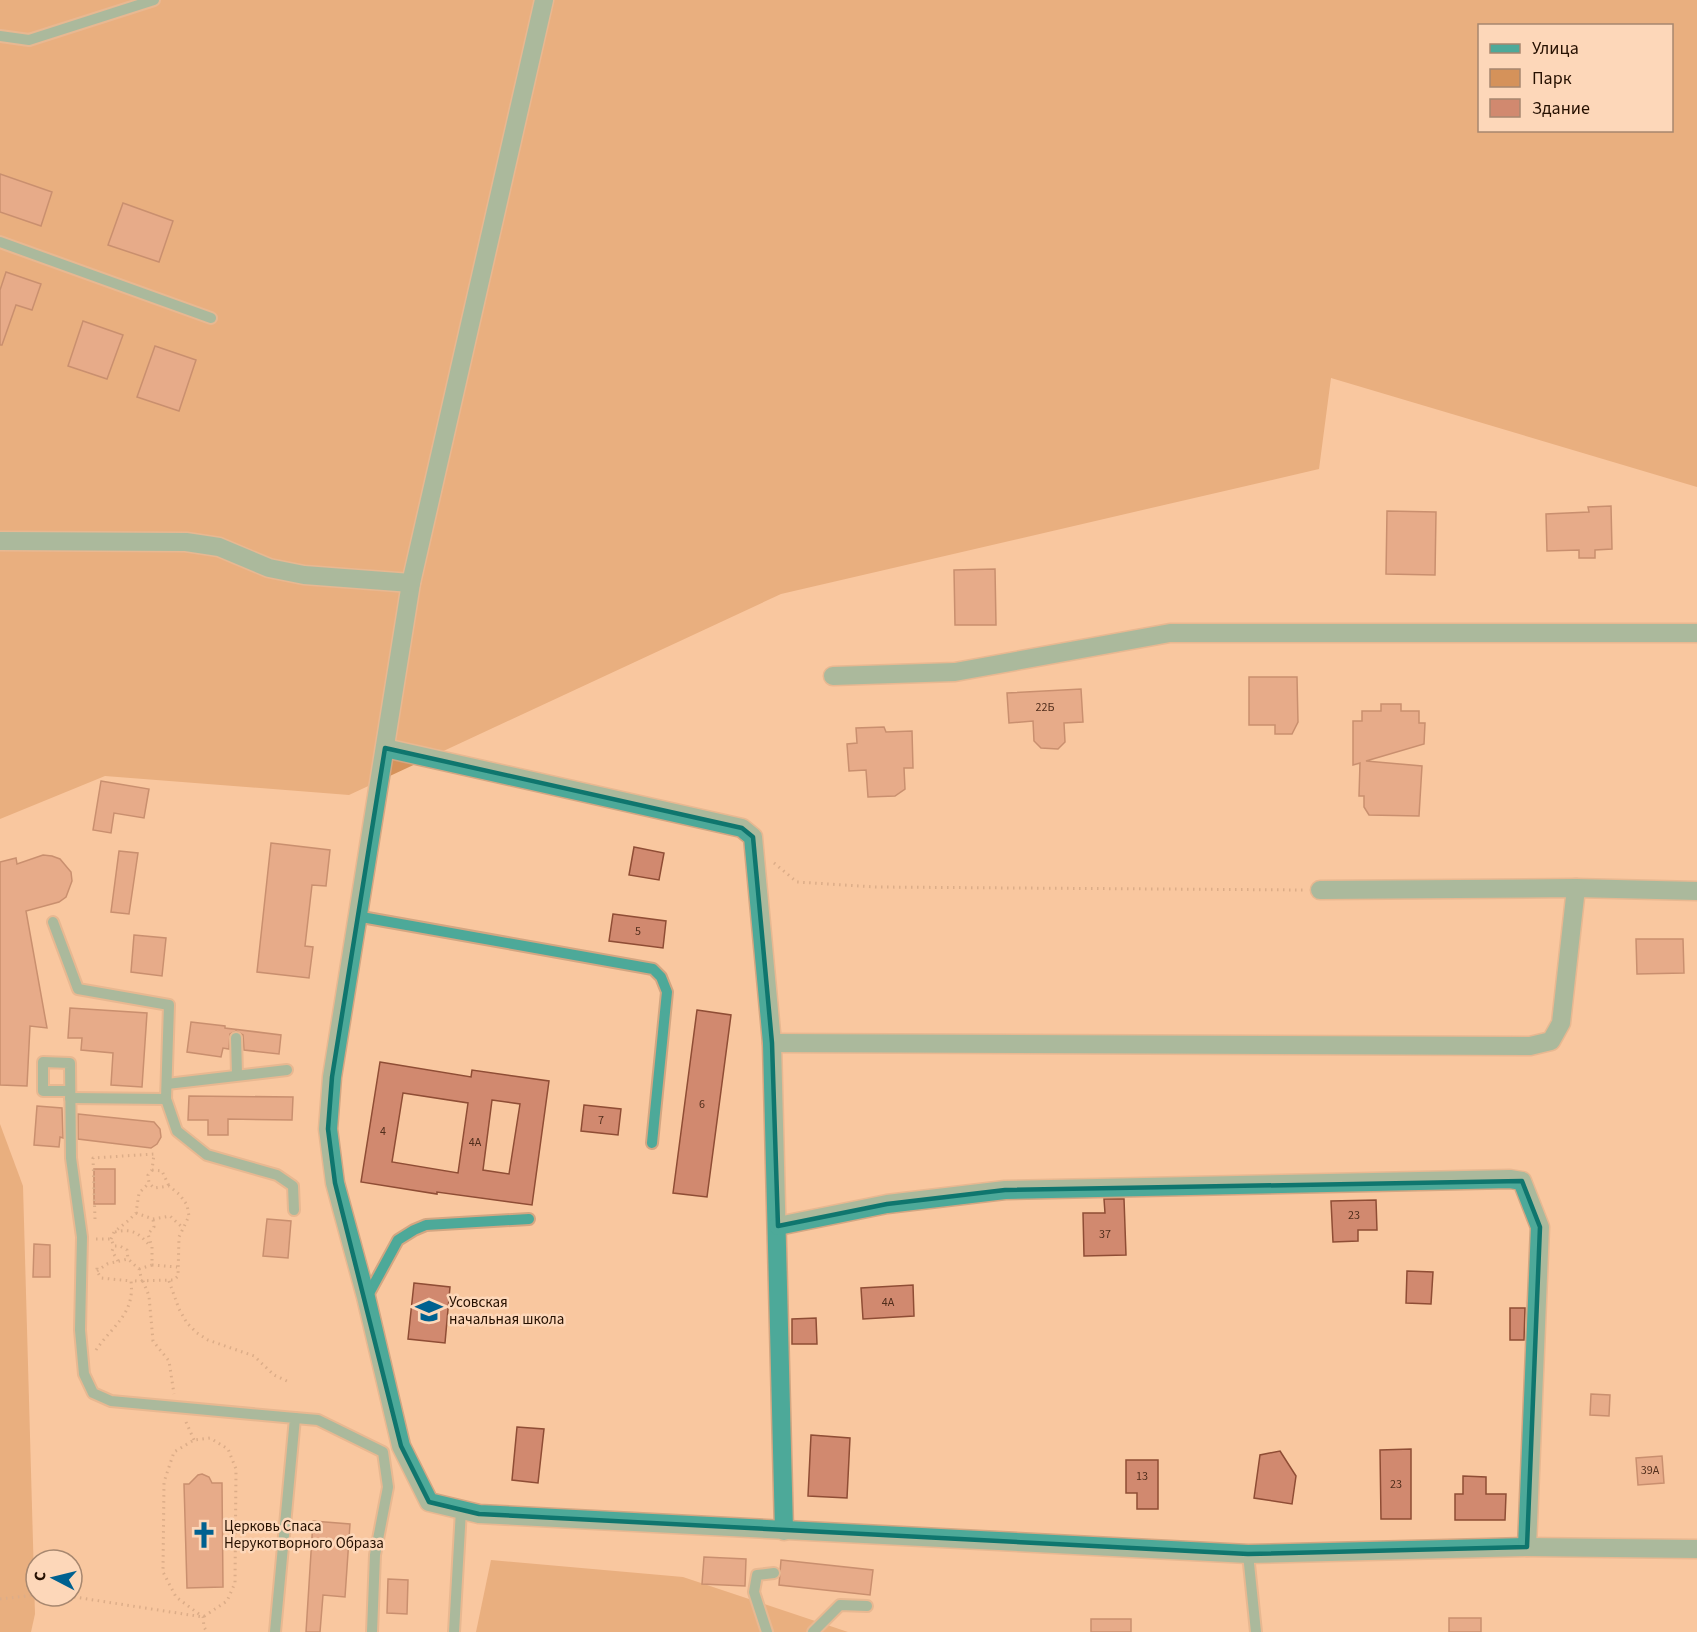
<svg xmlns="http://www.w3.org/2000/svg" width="1697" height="1632" viewBox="0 0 1697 1632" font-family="'Source Sans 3',sans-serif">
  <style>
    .green { fill: #d5925a; fill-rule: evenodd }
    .building { fill: #d1896f; stroke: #8f4d35; stroke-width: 1.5; fill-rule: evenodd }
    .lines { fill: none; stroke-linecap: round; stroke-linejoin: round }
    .lane-casing { stroke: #d3a682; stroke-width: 14 }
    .street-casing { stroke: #d3a682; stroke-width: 21 }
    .path { stroke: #b88e6e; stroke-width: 3; stroke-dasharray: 1.5 4.5; stroke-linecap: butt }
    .lane { stroke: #4da999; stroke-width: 10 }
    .street { stroke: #4da999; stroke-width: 18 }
    .marked { fill: none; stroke: #0f766e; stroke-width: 4.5; stroke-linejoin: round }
    .labels { text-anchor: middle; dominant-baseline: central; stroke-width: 5; stroke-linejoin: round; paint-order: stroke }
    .number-label { font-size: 12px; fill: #512e1c }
    .poi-label { font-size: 15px; fill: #261000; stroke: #fdd7b9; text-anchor: start }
  </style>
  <rect width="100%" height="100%" fill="#f9c79f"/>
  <g class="green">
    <path d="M 0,0 L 1697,0 L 1697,487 L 1331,378 L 1319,469 L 781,594 L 349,795 L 105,776 L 0,819 ZM 1480,26 L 1672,26 L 1672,130 L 1480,130 Z"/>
    <polygon points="0,1124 23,1186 35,1614 31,1632 0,1632"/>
    <polygon points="491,1560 683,1577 848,1632 476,1632"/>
  </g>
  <g class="building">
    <polygon points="0,174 52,192 41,226 0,212"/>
    <polygon points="123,203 173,221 159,262 108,245"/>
    <polygon points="6,272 41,284 32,310 16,305 2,345 0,345 0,290"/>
    <polygon points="83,321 123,335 107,379 68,366"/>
    <polygon points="155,346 196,360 179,411 137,397"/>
    <polygon points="1611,506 1612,549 1595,550 1595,558 1579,558 1579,550 1547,551 1546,514 1589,512 1588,507"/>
    <polygon points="1387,511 1436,512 1435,575 1386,574"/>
    <polygon points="995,569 996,625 955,625 954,570"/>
    <polygon points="1249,677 1297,677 1298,722 1292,734 1275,734 1275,725 1249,725"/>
    <polygon points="1081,689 1083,722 1064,723 1065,742 1058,749 1041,748 1034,741 1033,721 1009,723 1007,693"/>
    <polygon points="1381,704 1401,704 1401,711 1419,711 1419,723 1425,723 1424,744 1366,761 1422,766 1419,816 1369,815 1364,807 1364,796 1359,796 1360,763 1353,765 1353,721 1362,721 1362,711 1381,711"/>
    <polygon points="884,727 886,732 912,731 913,768 904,768 905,789 895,796 868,797 866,770 849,771 847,744 857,743 856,728"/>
    <polygon points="101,781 149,789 144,818 114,813 111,833 93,830"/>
    <polygon points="271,843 330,850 326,886 312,885 305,946 313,947 309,978 257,972"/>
    <polygon points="634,847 664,853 659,880 629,875"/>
    <polygon points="119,851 138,853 129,914 111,912"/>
    <polygon points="43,855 52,856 60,859 71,872 72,881 66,897 59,902 26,911 47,1028 30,1026 27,1086 0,1085 0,862 16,858 17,864"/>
    <polygon points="613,914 666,921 663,948 609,941"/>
    <polygon points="134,935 166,938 162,976 131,972"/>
    <polygon points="1636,939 1683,939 1684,973 1637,974"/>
    <polygon points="70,1008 147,1013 142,1087 111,1085 113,1053 81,1050 82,1038 68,1038"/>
    <polygon points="697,1010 731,1015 707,1197 673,1193"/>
    <polygon points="191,1022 225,1026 225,1028 281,1035 279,1054 244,1050 243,1035 236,1031 230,1034 229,1049 223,1048 221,1057 187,1052"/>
    <path d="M 380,1062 L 471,1077 L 472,1070 L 549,1081 L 532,1205 L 437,1192 L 437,1194 L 361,1182 ZM 403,1093 L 468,1103 L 458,1173 L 392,1162 ZM 492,1100 L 520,1104 L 509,1174 L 483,1170 Z"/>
    <polygon points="189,1096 293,1097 292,1120 228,1119 228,1135 208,1135 208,1120 188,1120"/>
    <polygon points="584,1105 621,1109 618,1135 581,1131"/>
    <polygon points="37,1106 62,1108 63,1138 60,1137 59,1147 34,1145"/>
    <polygon points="78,1114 154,1122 160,1129 161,1137 157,1144 151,1148 78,1139"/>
    <rect x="94" y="1169" width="21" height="35"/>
    <polygon points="1104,1199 1124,1199 1126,1255 1084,1256 1083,1213 1105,1213"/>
    <polygon points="1376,1200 1377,1230 1358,1230 1358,1241 1333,1242 1331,1201"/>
    <polygon points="267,1219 291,1221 288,1258 263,1256"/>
    <polygon points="34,1244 50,1245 50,1277 33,1277"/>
    <polygon points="1407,1271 1433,1272 1431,1304 1406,1303"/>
    <polygon points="414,1283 450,1287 445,1343 408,1339"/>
    <polygon points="913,1285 914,1316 863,1319 861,1288"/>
    <polygon points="1510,1308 1525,1308 1524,1340 1510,1340"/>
    <polygon points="816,1318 817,1344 792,1344 792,1319"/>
    <polygon points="1591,1394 1610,1395 1609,1416 1590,1415"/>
    <polygon points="517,1427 544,1429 538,1483 512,1480"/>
    <polygon points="811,1435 850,1438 847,1498 808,1496"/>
    <polygon points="1411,1449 1411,1519 1381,1519 1380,1450"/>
    <polygon points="1280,1451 1296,1476 1292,1504 1254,1498 1260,1455"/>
    <polygon points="1662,1456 1664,1483 1638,1485 1636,1458"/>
    <polygon points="1126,1460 1158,1460 1158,1509 1137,1509 1137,1493 1126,1493"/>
    <polygon points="202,1474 209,1477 212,1483 222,1483 223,1587 187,1588 184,1484 189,1484 198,1475"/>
    <polygon points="1463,1476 1486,1477 1486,1494 1506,1494 1505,1520 1455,1520 1455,1494 1463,1494"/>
    <polygon points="313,1521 350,1524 345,1597 323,1595 320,1632 306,1632"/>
    <polygon points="704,1557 746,1559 745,1586 702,1584"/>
    <polygon points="781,1560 873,1570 870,1595 779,1585"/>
    <polygon points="388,1579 408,1580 407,1614 387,1613"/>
    <rect x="1449" y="1618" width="32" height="14"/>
    <rect x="1091" y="1619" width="40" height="13"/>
  </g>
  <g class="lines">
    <defs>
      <g id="lane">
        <polyline points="0,36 29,40 154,0"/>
        <polyline points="0,242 211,318"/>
        <polyline points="356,916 653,969 661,977 667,992 652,1143"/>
        <polyline points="53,922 78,989 169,1005 166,1099 70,1098"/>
        <polyline points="236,1038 237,1074"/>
        <polyline points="167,1084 287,1070"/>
        <polyline points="70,1091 43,1091 43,1062 70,1063 71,1158 82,1237 80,1330 84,1374 93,1393 111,1401 295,1418 275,1632"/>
        <polyline points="166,1099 177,1131 207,1155 277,1175 293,1186 294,1210"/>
        <polyline points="367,1297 398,1240 414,1230 426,1225 529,1219"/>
        <polyline points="295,1418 318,1420 383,1452 388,1487 375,1555 372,1632"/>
        <polyline points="1248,1554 1256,1632"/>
        <polyline points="454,1632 461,1510"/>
        <polyline points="767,1632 754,1592 757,1575 774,1573"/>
        <polyline points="813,1632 840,1605 867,1606"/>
      </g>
      <g id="street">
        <polyline points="544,0 411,583 332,1077 328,1129 335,1183 366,1297 401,1446 429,1502 479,1514 1248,1554 1527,1547 1697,1549"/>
        <polyline points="0,541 186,542 219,547 269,568 304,575 411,583"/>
        <polyline points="833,676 955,672 1170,633 1697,633"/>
        <polyline points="385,748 742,828 753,837 772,1043 784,1531"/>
        <polyline points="1320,890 1576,888 1697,891"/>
        <polyline points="772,1043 1530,1046 1551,1041 1561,1023 1576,888"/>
        <polyline points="778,1226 887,1204 1005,1190 1510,1179 1522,1181 1540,1227 1527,1547"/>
      </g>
    </defs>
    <use href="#lane" class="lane-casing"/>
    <use href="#street" class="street-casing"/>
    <g class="path">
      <polyline points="774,863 797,882 876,887 1303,890"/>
      <polyline points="152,1170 162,1171 169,1186"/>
      <polyline points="136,1213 153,1219 170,1216 183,1228"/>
      <polyline points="95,1219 93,1158 154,1154 152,1170 148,1175 149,1183 154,1188 169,1186 180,1195 187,1205 189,1216 179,1237 178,1276 174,1280 131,1281"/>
      <path d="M 115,1232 C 132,1228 139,1233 150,1246"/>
      <polyline points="96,1239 111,1239 114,1246"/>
      <polyline points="111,1239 114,1232 129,1220 136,1213 139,1193 148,1184"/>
      <polyline points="118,1261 112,1251 114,1246 120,1246 127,1250 128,1259"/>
      <polyline points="152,1265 177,1267"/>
      <polyline points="139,1269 152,1265 152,1247 148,1234 154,1227 153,1219"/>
      <polyline points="97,1271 107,1264 128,1259 139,1269 142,1281"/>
      <polyline points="143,1281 149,1296 153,1341 169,1361 174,1394"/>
      <polyline points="169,1281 179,1309 187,1323 197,1333 208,1340 254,1356 274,1375 289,1382"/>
      <path d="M 96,1350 C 113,1325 135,1314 131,1281 L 101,1278 L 97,1271 L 97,1265"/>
      <polyline points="186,1422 194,1440"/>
      <polyline points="68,1596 203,1617 227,1601 235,1583 236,1469 228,1449 210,1438 194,1440 174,1452 164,1482 163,1572 176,1597 203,1617 204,1627 207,1632"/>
      <polyline points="0,1599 36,1595"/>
    </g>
    <use href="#lane" class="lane"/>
    <use href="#street" class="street"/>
  </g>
  <path d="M0 0H1697V1632H0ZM 385,748 L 742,828 L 753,837 L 772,1043 L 778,1226 L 887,1204 L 1005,1190 L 1522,1181 L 1540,1227 L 1527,1547 L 1248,1554 L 479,1514 L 429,1502 L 401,1446 L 335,1183 L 328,1129 L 332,1077 Z" fill="#f9c79f" fill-opacity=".55" fill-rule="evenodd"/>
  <path class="marked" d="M 385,748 L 742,828 L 753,837 L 772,1043 L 778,1226 L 887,1204 L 1005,1190 L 1522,1181 L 1540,1227 L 1527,1547 L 1248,1554 L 479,1514 L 429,1502 L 401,1446 L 335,1183 L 328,1129 L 332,1077 Z"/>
  <defs>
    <symbol id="school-bare" viewBox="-9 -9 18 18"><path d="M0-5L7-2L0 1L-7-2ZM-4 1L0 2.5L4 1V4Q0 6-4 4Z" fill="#006190" stroke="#fdd7b9" stroke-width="2.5" paint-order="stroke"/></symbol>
    <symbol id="church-bare" viewBox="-9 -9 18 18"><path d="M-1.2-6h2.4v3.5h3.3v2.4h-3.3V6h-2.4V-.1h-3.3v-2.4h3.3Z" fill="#006190" stroke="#fdd7b9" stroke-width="2.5" paint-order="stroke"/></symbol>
  </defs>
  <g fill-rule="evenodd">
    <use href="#school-bare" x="410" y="1292" width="38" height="38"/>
    <use href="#church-bare" x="185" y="1516" width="38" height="38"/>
  </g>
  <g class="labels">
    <g class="number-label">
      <text x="1045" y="707">22Б</text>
      <text x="638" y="931">5</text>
      <text x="702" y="1104">6</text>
      <text x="601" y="1120">7</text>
      <text x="383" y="1131">4</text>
      <text x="475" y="1142">4А</text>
      <text x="1354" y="1215">23</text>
      <text x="1105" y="1234">37</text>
      <text x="888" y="1302">4А</text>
      <text x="1650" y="1470">39А</text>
      <text x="1142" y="1476">13</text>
      <text x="1396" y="1484">23</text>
    </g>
    <g class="poi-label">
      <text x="449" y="1302">Усовская<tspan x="449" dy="17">начальная школа</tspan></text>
      <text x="224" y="1526">Церковь Спаса<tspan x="224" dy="17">Нерукотворного Образа</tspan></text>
    </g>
  </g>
  <rect x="1478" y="24" width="195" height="108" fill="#fdd7b9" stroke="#a7876f" stroke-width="1.5"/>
  <rect x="1490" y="44" width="30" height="9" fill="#4da999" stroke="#a7876f" stroke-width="1.5"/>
  <text x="1532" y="54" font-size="18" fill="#261000">Улица</text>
  <rect x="1490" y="69" width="30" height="18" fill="#d5925a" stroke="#a7876f" stroke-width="1.5"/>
  <text x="1532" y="84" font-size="18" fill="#261000">Парк</text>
  <rect x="1490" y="99" width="30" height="18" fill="#d1896f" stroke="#a7876f" stroke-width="1.5"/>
  <text x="1532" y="114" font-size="18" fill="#261000">Здание</text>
  <g transform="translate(54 1578) rotate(277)"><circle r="28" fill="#fdd7b9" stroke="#a7876f" stroke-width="1.5"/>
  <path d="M0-4.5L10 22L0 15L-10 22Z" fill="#006190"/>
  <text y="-9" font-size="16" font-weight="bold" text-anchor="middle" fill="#261000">С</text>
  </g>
</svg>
